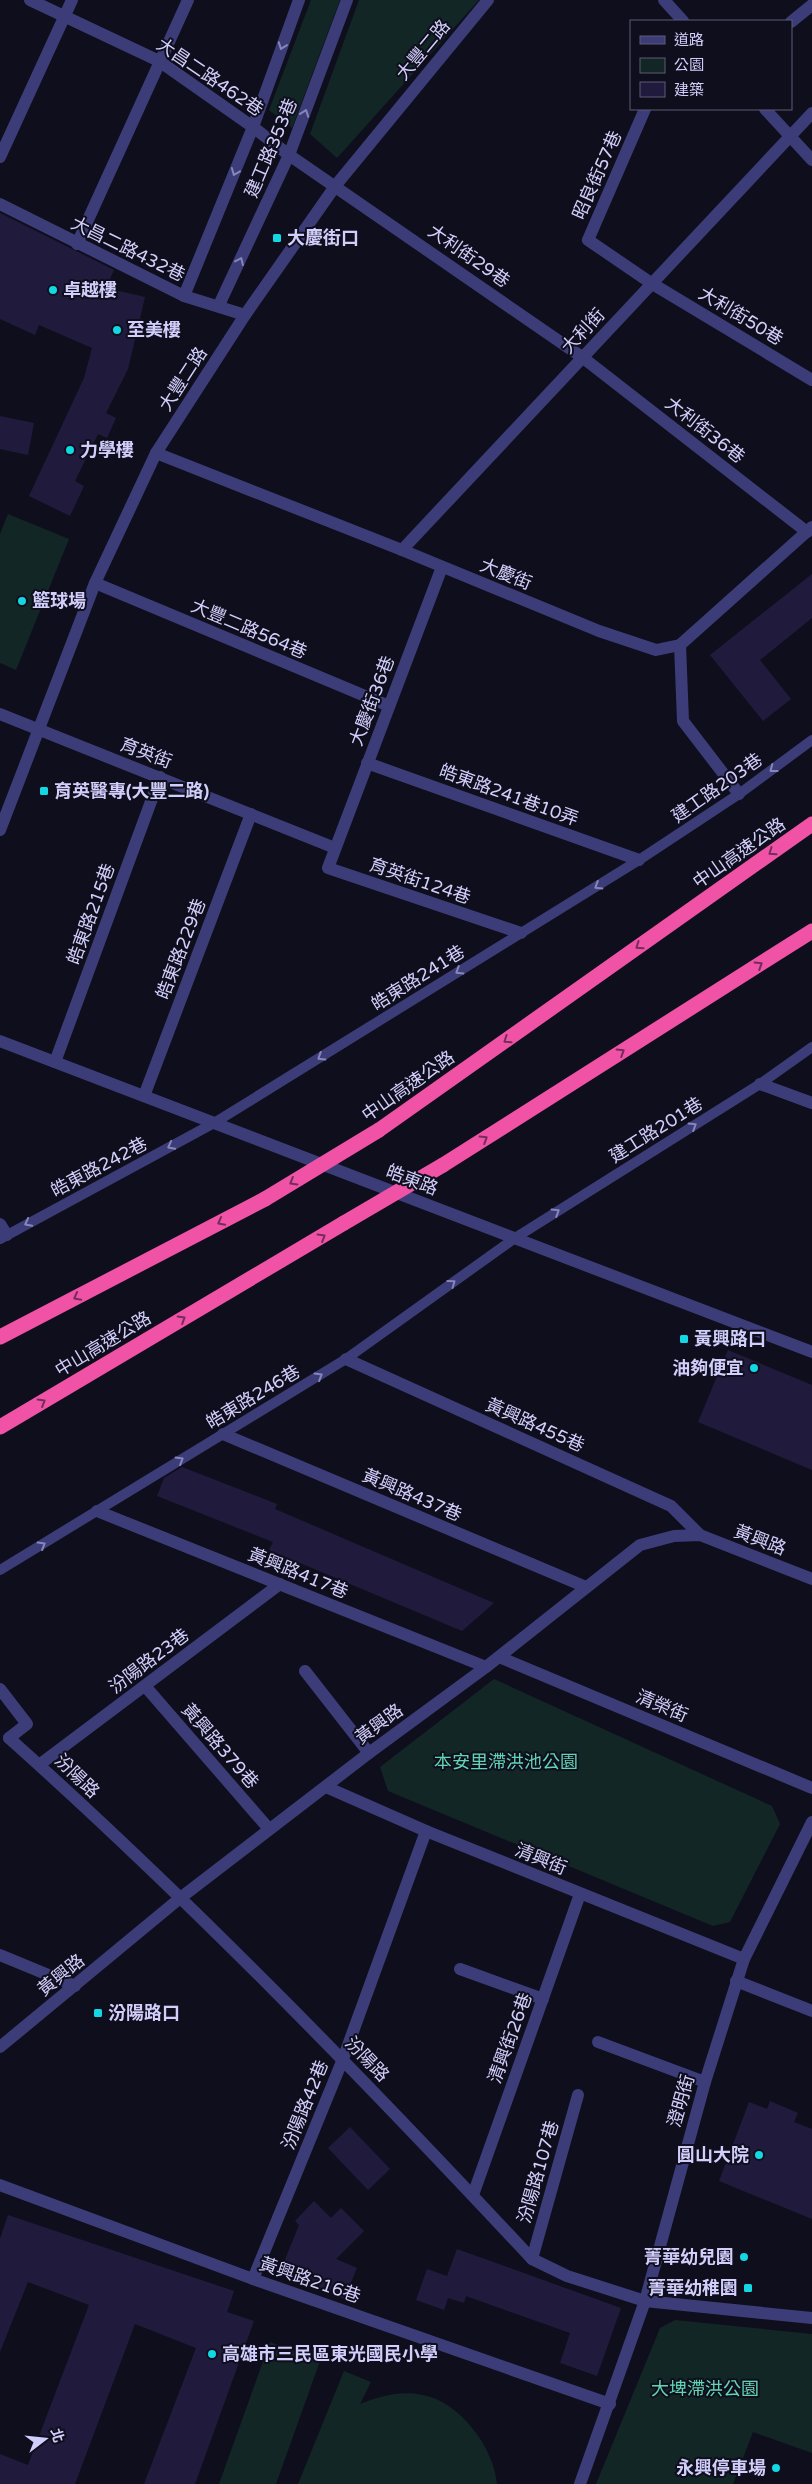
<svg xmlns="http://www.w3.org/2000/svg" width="812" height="2484" viewBox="0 0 812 2484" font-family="'Varela Round','Noto Sans TC',sans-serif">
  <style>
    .green { fill: #112625 }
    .building { fill: #201b3c }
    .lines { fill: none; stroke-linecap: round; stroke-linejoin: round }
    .lane { stroke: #3c3d78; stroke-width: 10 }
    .street { stroke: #3c3d78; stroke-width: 12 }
    .highway { stroke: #f053a6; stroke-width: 15 }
    .highway-bridge { stroke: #f053a6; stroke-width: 15 }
    .oneway { stroke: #8686ba }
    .oneway2 { stroke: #742d5b }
    .poi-dot { fill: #13d7e2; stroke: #0f0e1d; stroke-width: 2 }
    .labels { text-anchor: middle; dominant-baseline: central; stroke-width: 4; stroke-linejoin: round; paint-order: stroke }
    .street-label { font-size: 18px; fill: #d1cefb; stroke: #0f0e1d }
    .poi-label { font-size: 18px; font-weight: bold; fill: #d1cefb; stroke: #0f0e1d; text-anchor: start }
    .park-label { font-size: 18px; fill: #61d4b2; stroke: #0f0e1d }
  </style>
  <rect width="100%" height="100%" fill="#0f0e1d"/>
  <g class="green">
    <polygon points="311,0 340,0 292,128 269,110"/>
    <polygon points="359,0 479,0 337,158 310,134"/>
    <polygon points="8,514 69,539 16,670 0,663 0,534"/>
    <polygon points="494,1679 772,1806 780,1824 730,1922 713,1926 388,1791 380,1767"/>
    <polygon points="675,2320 812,2334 812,2453 753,2432 733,2484 596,2484 660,2328"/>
    <polygon points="270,2342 320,2361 276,2484 219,2484"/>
    <path d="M 344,2371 L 371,2382 L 360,2404 C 380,2396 401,2390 423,2395 C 460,2402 494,2448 497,2484 L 298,2484 Z"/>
  </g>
  <g class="building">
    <polygon points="0,213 114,270 106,288 145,297 128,369 106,413 116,418 107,438 98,434 75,481 84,486 70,516 29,496 84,378 92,348 39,325 35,335 0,319"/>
    <polygon points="0,416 34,423 28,455 0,449"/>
    <polygon points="812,574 812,618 760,660 791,699 763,721 710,655"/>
    <polygon points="728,1350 812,1385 812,1470 698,1422"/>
    <polygon points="182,1467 277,1504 275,1509 494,1603 462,1631 269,1550 273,1542 157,1496 164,1478"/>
    <polygon points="770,2101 798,2113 794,2122 812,2129 812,2219 719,2181 749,2102 767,2109"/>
    <polygon points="350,2127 390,2169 368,2190 328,2148"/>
    <polygon points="314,2201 331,2218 341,2208 364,2231 336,2259 357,2268 344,2299 280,2272 299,2225 295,2221"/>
    <polygon points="8,2215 234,2291 227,2312 254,2321 195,2484 144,2484 196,2348 135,2324 75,2484 0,2484 0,2454 28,2465 89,2305 28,2282 0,2352 0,2239"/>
    <polygon points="457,2249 621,2308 597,2376 560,2363 570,2333 466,2296 464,2303 448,2298 444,2310 416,2300 427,2269 447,2276"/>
  </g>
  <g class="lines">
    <g class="lane">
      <polyline points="0,1239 214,1123 639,860 739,794 812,740"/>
      <polyline points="0,1570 346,1359 515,1238 760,1084 812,1047"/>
    </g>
    <g class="street">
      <polyline points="30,0 159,61 253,127 289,155 582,357 807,532"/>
      <polyline points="664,0 683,21"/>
      <polyline points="791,22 812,5"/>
      <polyline points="645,109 588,240 651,283 812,380"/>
      <polyline points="765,109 812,160"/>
      <polyline points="0,157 72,0"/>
      <polyline points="0,204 184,296 245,315"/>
      <polyline points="77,244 188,0"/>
      <polyline points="184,296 253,127 299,0"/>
      <polyline points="219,305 289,155 347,0"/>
      <polyline points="156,453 402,550 599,631 656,650 680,645 812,527"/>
      <polyline points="402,550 812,113"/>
      <polyline points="442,567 328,868 521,933"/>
      <polyline points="95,583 389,706"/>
      <polyline points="680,645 683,721 739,794"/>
      <polyline points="0,714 335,848"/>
      <polyline points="367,763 639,860"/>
      <polyline points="0,830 95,583 156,453 245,315 336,185 488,0"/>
      <polyline points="0,1041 812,1352"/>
      <polyline points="55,1062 160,777"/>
      <polyline points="760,1084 812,1103"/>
      <polyline points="144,1096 251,814"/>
      <polyline points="0,1224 7,1235"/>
      <polyline points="346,1359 671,1506 700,1535"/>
      <polyline points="223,1434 586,1587"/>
      <polyline points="97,1511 486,1667"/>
      <polyline points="499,1657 812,1788"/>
      <polyline points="305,1671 369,1753"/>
      <polyline points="145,1686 269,1829"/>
      <polyline points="0,1689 27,1724 9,1738"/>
      <path d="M 9,1738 C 192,1902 364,2079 532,2259 L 567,2276 L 645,2301 L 812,2318"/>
      <polyline points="39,1765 280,1584"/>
      <polyline points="326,1787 426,1831 744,1959"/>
      <polyline points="0,1955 75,1986"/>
      <polyline points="460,1969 543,1999"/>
      <polyline points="736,1981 812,2011"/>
      <polyline points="598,2042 705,2082"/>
      <polyline points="0,2047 179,1899 369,1753 486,1667 640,1545 674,1536 700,1535 812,1579"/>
      <polyline points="0,2185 253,2279 610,2404"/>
      <polyline points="473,2195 580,1894"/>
      <polyline points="532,2259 578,2095"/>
      <polyline points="253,2279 343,2059 426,1831"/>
      <polyline points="580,2484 645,2301 705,2082 744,1959 812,1822"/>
    </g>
    <g class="highway">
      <polyline points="379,1130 812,824"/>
      <polyline points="443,1165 812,931"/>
      <polyline points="0,1337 265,1199"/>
      <polyline points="0,1427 344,1223"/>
    </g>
    <g class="highway-bridge">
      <polyline points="265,1199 379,1130"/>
      <polyline points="344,1223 443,1165"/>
    </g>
  </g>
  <defs><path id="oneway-chevron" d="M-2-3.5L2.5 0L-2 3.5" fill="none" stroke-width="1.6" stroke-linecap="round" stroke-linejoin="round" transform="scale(1.25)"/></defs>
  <g class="oneway">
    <use href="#oneway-chevron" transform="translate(282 46) rotate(110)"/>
    <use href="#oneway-chevron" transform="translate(305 113) rotate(-70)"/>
    <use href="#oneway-chevron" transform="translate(235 172) rotate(112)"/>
    <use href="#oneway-chevron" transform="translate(240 261) rotate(-65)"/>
    <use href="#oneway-chevron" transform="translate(773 769) rotate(143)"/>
    <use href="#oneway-chevron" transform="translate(598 886) rotate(148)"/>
    <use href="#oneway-chevron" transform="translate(459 971) rotate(148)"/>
    <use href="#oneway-chevron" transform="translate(321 1057) rotate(148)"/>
    <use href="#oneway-chevron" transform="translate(693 1126) rotate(-32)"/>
    <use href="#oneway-chevron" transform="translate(171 1146) rotate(152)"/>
    <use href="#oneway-chevron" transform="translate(556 1212) rotate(-32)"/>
    <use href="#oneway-chevron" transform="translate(28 1223) rotate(152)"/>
    <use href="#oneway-chevron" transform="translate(452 1283) rotate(-36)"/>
    <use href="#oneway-chevron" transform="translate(319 1376) rotate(-31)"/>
    <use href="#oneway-chevron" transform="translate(180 1460) rotate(-31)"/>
    <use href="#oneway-chevron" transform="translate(42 1545) rotate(-31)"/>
  </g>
  <g class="oneway2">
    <use href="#oneway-chevron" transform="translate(772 852) rotate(145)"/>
    <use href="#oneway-chevron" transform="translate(639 946) rotate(145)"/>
    <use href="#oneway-chevron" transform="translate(759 965) rotate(-32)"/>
    <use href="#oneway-chevron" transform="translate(507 1040) rotate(145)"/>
    <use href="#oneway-chevron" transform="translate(621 1052) rotate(-32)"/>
    <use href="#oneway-chevron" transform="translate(484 1139) rotate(-32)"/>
    <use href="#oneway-chevron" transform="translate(293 1182) rotate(149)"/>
    <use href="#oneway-chevron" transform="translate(221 1222) rotate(152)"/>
    <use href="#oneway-chevron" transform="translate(322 1237) rotate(-31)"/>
    <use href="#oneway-chevron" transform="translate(77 1297) rotate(152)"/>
    <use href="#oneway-chevron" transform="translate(182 1319) rotate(-31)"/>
    <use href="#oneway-chevron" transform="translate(42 1402) rotate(-31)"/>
  </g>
  <g class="poi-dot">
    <rect x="272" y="233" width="10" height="10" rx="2.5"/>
    <circle cx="53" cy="290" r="5"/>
    <circle cx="117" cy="330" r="5"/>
    <circle cx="70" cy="450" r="5"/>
    <circle cx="22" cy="601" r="5"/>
    <rect x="39" y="786" width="10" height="10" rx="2.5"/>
    <rect x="679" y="1334" width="10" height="10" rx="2.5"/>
    <circle cx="754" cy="1368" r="5"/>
    <rect x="93" y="2008" width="10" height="10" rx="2.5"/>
    <circle cx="759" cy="2155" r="5"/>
    <circle cx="744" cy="2257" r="5"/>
    <rect x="743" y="2283" width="10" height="10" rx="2.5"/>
    <circle cx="212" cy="2354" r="5"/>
    <circle cx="776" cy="2468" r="5"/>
  </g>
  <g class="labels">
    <g class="street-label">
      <text transform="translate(423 50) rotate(-50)">大豐二路</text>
      <text transform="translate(210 77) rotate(34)">大昌二路462巷</text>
      <text transform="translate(271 148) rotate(-67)">建工路353巷</text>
      <text transform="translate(597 175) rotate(-66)">昭良街57巷</text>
      <text transform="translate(128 249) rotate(26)">大昌二路432巷</text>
      <text transform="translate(469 256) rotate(35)">大利街29巷</text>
      <text transform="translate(741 316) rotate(31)">大利街50巷</text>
      <text transform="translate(583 331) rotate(-47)">大利街</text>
      <text transform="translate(183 379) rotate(-57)">大豐二路</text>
      <text transform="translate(705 430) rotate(38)">大利街36巷</text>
      <text transform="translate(506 574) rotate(22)">大慶街</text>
      <text transform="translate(249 629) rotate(23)">大豐二路564巷</text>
      <text transform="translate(372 701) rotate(-69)">大慶街36巷</text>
      <text transform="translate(146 753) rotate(21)">育英街</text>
      <text transform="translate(717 788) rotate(-35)">建工路203巷</text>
      <text transform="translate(509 795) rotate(20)">皓東路241巷10弄</text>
      <text transform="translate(739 853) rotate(-35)">中山高速公路</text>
      <text transform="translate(420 881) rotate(19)">育英街124巷</text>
      <text transform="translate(91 914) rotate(-70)">皓東路215巷</text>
      <text transform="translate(181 949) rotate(-69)">皓東路229巷</text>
      <text transform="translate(418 978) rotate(-32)">皓東路241巷</text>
      <text transform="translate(408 1086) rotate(-35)">中山高速公路</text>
      <text transform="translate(656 1130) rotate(-32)">建工路201巷</text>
      <text transform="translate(99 1167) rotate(-28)">皓東路242巷</text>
      <text transform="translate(412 1180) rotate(21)">皓東路</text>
      <text transform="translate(103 1344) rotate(-31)">中山高速公路</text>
      <text transform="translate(253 1397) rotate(-31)">皓東路246巷</text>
      <text transform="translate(535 1425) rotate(24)">黃興路455巷</text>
      <text transform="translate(412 1495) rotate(23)">黃興路437巷</text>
      <text transform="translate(760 1540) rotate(21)">黃興路</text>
      <text transform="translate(298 1573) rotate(22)">黃興路417巷</text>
      <text transform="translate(149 1661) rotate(-37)">汾陽路23巷</text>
      <text transform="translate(662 1706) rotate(23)">清榮街</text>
      <text transform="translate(379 1724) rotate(-36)">黃興路</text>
      <text transform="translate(220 1746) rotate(49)">黃興路379巷</text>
      <text transform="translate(77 1776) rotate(44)">汾陽路</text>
      <text transform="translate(541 1859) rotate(22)">清興街</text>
      <text transform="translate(61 1975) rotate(-39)">黃興路</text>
      <text transform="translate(510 2038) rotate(-70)">清興街26巷</text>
      <text transform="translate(367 2059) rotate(46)">汾陽路</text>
      <text transform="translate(681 2101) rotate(-74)">澄明街</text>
      <text transform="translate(305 2105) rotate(-68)">汾陽路42巷</text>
      <text transform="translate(538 2172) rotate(-74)">汾陽路107巷</text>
      <text transform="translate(310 2280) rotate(19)">黃興路216巷</text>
    </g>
    <g class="poi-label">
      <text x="287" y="238">大慶街口</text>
      <text x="63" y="290">卓越樓</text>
      <text x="127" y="330">至美樓</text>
      <text x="80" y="450">力學樓</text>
      <text x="32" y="601">籃球場</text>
      <text x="54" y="791">育英醫專(大豐二路)</text>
      <text x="694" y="1339">黃興路口</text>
      <text x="744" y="1368" text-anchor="end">油夠便宜</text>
      <text x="108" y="2013">汾陽路口</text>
      <text x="749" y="2155" text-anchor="end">圓山大院</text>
      <text x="734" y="2257" text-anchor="end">菁華幼兒園</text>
      <text x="738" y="2288" text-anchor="end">菁華幼稚園</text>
      <text x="222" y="2354">高雄市三民區東光國民小學</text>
      <text x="766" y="2468" text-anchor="end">永興停車場</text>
    </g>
    <g class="park-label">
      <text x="506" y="1762">本安里滯洪池公園</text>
      <text x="705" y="2389">大埤滯洪公園</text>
    </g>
  </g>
  <rect x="630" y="20" width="162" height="90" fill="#0f0e1d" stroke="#5d5b76"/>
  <rect x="640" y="36" width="25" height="8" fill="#3c3d78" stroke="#5d5b76"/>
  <text x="674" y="45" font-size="15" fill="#d1cefb">道路</text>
  <rect x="640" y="58" width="25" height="15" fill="#112625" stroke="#5d5b76"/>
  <text x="674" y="70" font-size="15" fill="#d1cefb">公園</text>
  <rect x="640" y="82" width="25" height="15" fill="#201b3c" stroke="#5d5b76"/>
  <text x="674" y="95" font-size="15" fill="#d1cefb">建築</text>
  <g transform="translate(45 2439) rotate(74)" stroke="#0f0e1d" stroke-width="4" paint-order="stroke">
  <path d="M0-4L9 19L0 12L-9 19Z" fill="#d1cefb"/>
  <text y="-8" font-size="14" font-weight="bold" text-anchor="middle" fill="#d1cefb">北</text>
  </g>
</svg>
